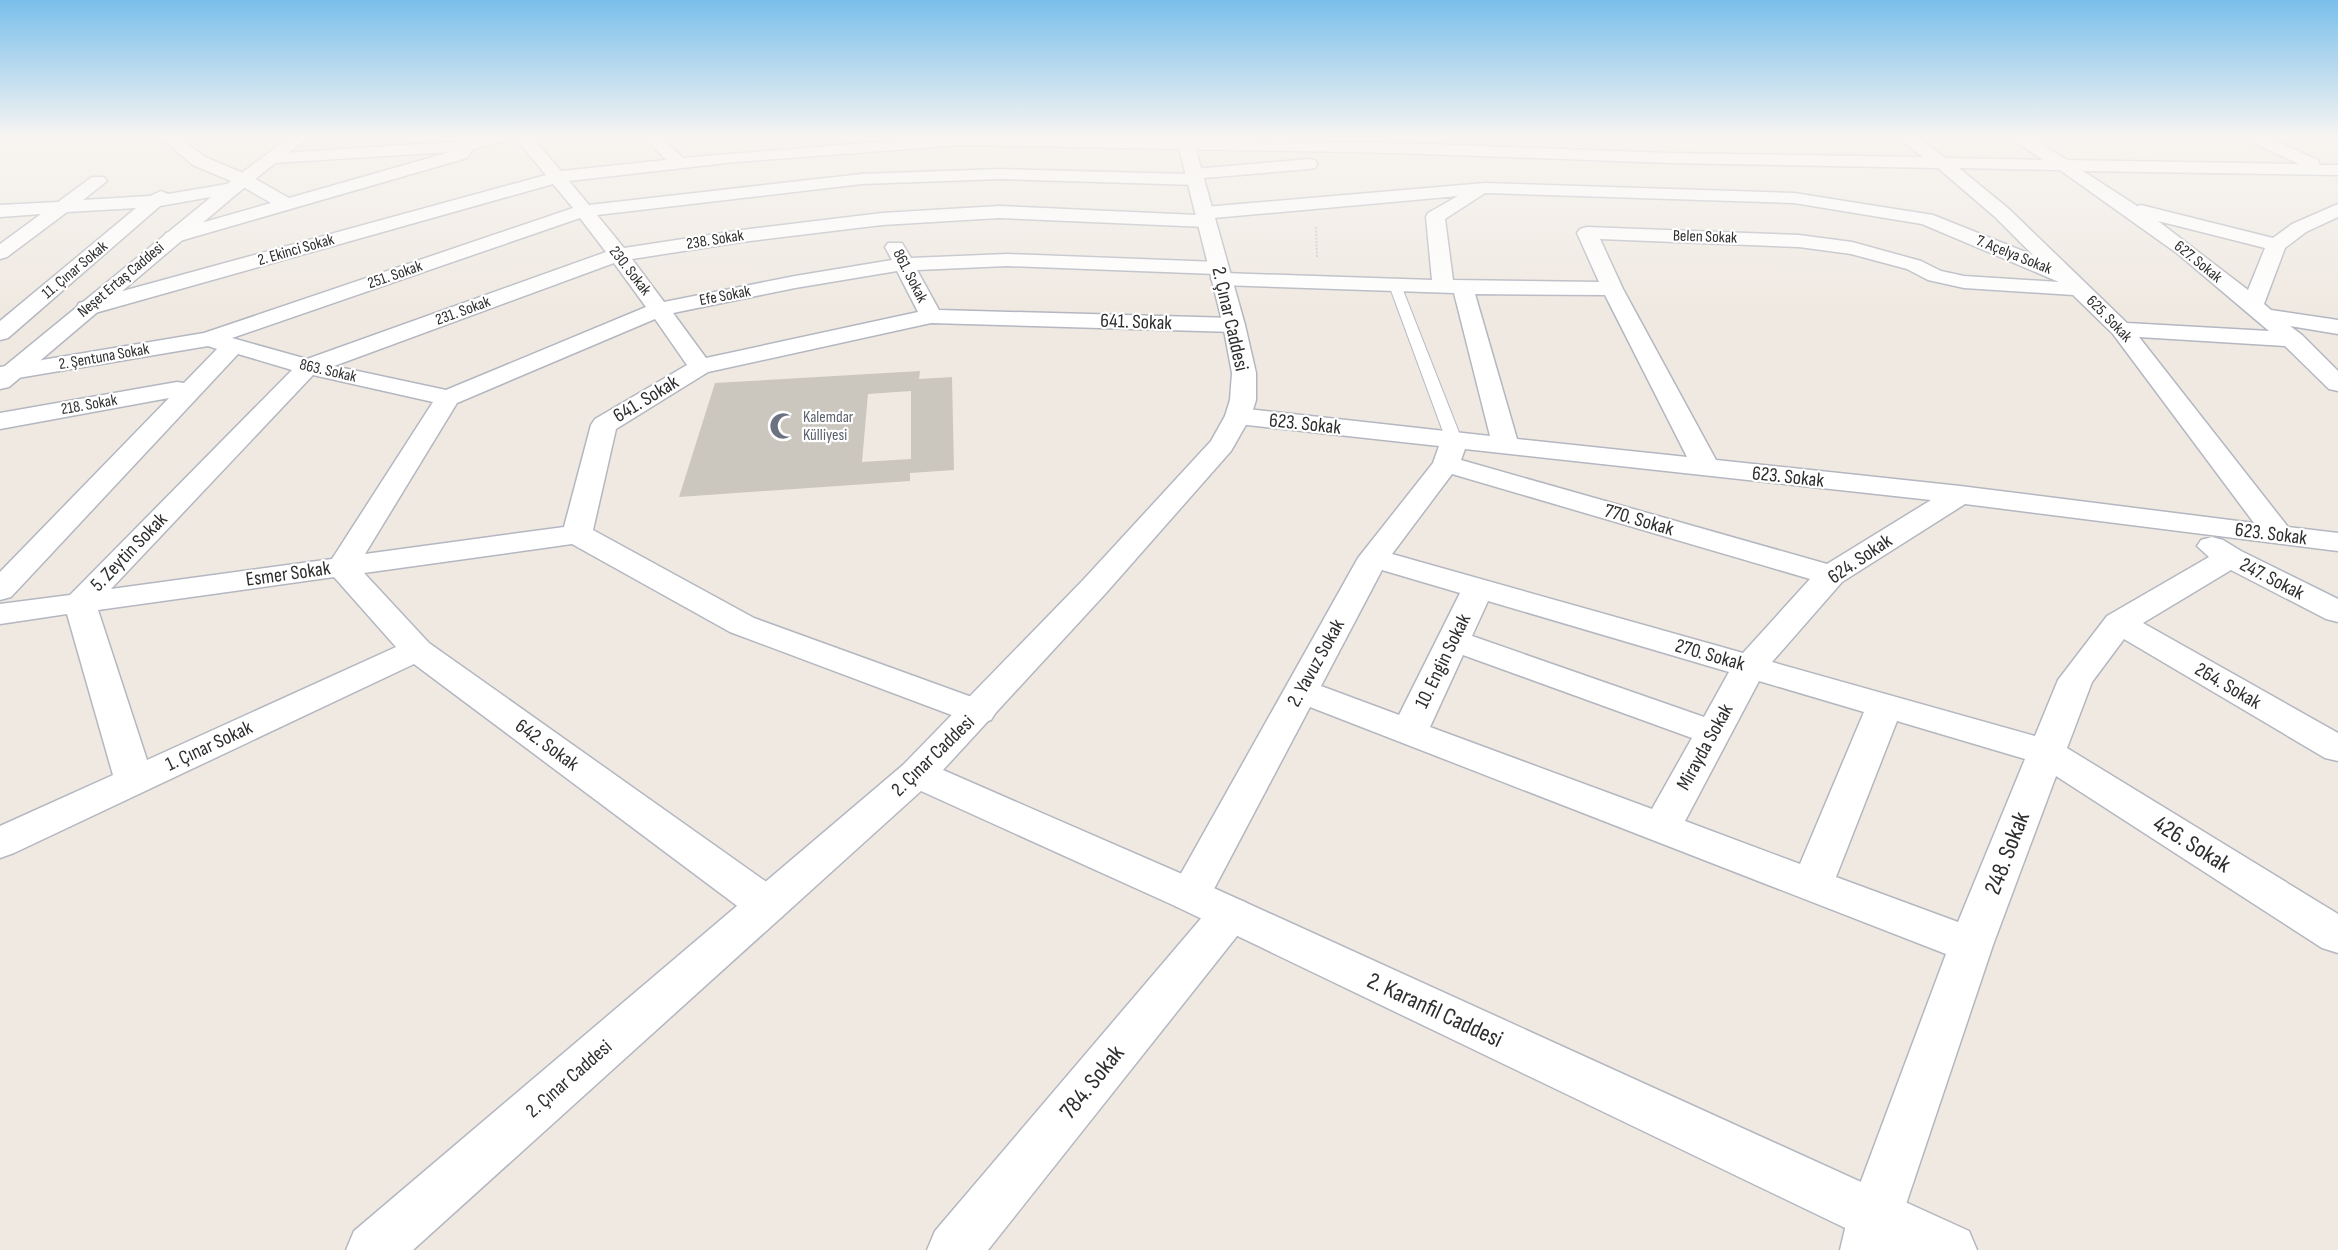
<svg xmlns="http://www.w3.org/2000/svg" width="2338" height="1250" viewBox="0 0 2338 1250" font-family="'Sofia Sans Condensed',sans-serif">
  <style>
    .building { fill: #cbc7bf; fill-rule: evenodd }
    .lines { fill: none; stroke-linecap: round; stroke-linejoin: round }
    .service-casing { stroke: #b4b7c1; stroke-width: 2 }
    .minor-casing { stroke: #b4b7c1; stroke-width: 3 }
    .tertiary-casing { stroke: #b4b7c1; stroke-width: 3 }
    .secondary-casing { stroke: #b4b7c1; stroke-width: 3 }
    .path { stroke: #c9c9c9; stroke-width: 2; stroke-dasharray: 2 1.5; stroke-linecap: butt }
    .service { fill: #fff; fill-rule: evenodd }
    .minor { fill: #fff; fill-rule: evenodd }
    .tertiary { fill: #fff; fill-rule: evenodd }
    .secondary { fill: #fff; fill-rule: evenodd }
    .labels { text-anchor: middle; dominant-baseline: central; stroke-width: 4.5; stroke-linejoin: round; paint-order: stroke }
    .far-street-label { font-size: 16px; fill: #2e2e2e; stroke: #fff }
    .far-worship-label { font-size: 16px; fill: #5b616d; stroke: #fff; text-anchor: start }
    .street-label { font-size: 20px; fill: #2e2e2e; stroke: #fff }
    .near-street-label { font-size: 24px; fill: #2e2e2e; stroke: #fff }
  </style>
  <rect width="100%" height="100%" fill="#efe9e1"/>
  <path class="building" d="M 920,371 L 919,379 L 952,377 L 954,470 L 910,473 L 910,481 L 679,497 L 715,383 ZM 911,391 L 911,459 L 862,462 L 868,394 Z"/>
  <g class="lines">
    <defs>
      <polygon id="service" points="1395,281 1401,285 1462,440 1460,443 1448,443 1446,440 1389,285"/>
      <g id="minor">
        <polygon points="159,136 177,136 205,157 250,176 289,198 450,152 273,163 267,162 265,158 267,154 466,141 485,136 512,136 510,139 473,149 467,158 173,243 166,241 163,237 166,233 271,203 240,185 242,188 239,192 160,206 8,338 0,340 0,321 136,208 67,212 7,257 0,259 0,244 41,214 0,217 0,205 58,202 92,177 104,177 107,181 83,200 150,196 161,191 168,194 233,183 238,184 193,165"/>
        <path d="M 514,136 L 531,136 L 561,171 L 666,160 L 643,136 L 660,136 L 683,158 L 948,136 L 1400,143 L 1670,153 L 1923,157 L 1896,136 L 1915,136 L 1946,158 L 2043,160 L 2008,136 L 2028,136 L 2067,160 L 2299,164 L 2245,139 L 2243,136 L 2265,136 L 2318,160 L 2320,165 L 2338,165 L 2338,175 L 2083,171 L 2137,206 L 2141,205 L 2273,238 L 2292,224 L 2338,204 L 2338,217 L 2306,232 L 2285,248 L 2264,304 L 2271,310 L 2338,320 L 2338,334 L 2290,326 L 2302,335 L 2338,371 L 2338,391 L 2329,389 L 2285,346 L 2139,337 L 2288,527 L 2338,533 L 2338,551 L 1965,504 L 1842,582 L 1772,662 L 2035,736 L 2058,680 L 2107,616 L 2209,557 L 2197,546 L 2201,540 L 2212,537 L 2223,540 L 2241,551 L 2338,599 L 2338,622 L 2326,619 L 2231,570 L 2143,623 L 2338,733 L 2338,761 L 2325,758 L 2124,639 L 2092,682 L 2067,748 L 2338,914 L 2338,953 L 2322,948 L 2056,776 L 1993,945 L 1902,1216 L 1894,1250 L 1840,1250 L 1848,1216 L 1946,954 L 1310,707 L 1205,906 L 1190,911 L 1175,906 L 1169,895 L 1358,558 L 1433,463 L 1439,446 L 1238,424 L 1229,421 L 1225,416 L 1229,411 L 1238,408 L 1490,436 L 1454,293 L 1221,285 L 1214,283 L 1211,279 L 1216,274 L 1007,266 L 917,270 L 939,310 L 1234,318 L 1242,320 L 1245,325 L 1242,330 L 1234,332 L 931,323 L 708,372 L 616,429 L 593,530 L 754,618 L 991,704 L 996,712 L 991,720 L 978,724 L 965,720 L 730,632 L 572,544 L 364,573 L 429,643 L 782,893 L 788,905 L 782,917 L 767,921 L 752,917 L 414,664 L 14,853 L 0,858 L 0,826 L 113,775 L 67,614 L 0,624 L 0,604 L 70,595 L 292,370 L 238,354 L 11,597 L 0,600 L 0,572 L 169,398 L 0,429 L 0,413 L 177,382 L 184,383 L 217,349 L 208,346 L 0,381 L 0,367 L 204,333 L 573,208 L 553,184 L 95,313 L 87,315 L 79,313 L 76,308 L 79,303 L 546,175 ZM 963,145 L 1400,153 L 1670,163 L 1938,168 L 1995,217 L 2033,255 L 1933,215 L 1794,193 L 1485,183 L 1205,207 L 1198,209 L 1197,215 L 999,206 L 882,213 L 742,230 L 624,248 L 597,215 L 862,184 L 1000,179 L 1196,185 L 1202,184 L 1204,178 L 1309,169 L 1315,168 L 1317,164 L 1315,160 L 1309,159 L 1194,169 L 1188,170 L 1186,174 L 1000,169 L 862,174 L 589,205 L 569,181 L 735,162 ZM 1959,168 L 2060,170 L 2178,254 L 2269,331 L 2127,323 L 2009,209 ZM 1485,193 L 1794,203 L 1922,224 L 2059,282 L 1964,276 L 1941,271 L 1921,261 L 1852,242 L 1799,235 L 1587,227 L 1580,229 L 1577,233 L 1599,282 L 1453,280 L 1445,219 ZM 1458,196 L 1428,213 L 1426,217 L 1432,280 L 1223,273 L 1228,268 L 1225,264 L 1218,262 L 1007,254 L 911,258 L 902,243 L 888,243 L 885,247 L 892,260 L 795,276 L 664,302 L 632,259 L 742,242 L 882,225 L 999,218 L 1206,227 L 1213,225 L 1215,221 L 1213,218 ZM 580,218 L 606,252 L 307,359 L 232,338 ZM 2158,221 L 2265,248 L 2248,290 ZM 1600,239 L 1799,247 L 1851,254 L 1907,269 L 1928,280 L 1964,288 L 2073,295 L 2113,334 L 2254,523 L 1960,486 L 1716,460 L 1623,289 ZM 614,263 L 646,307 L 446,390 L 334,366 ZM 897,271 L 918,312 L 706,358 L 673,313 L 795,288 ZM 1475,294 L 1605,295 L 1687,457 L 1517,439 ZM 655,319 L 687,365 L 595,419 L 591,425 L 564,527 L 365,554 L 457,403 ZM 313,375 L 433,402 L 332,559 L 111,589 ZM 1465,449 L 1931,500 L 1827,564 L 1461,460 ZM 1452,474 L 1810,579 L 1743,653 L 1392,554 ZM 1382,570 L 1460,593 L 1399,715 L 1321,686 ZM 334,577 L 396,647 L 147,760 L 98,610 ZM 1488,601 L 1729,672 L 1704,717 L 1472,636 ZM 1463,655 L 1692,738 L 1652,809 L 1430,727 ZM 1759,681 L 1864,712 L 1800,864 L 1685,821 ZM 1897,721 L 2025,759 L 1958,922 L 1836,877 Z"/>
        <polygon points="1230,897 1245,902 1252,914 1245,926 988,1250 927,1250 935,1231 1215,902"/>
      </g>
      <polygon id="tertiary" points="1176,136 1192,136 1245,325 1256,373 1256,400 1251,416 1231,451 1106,593 943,770 1205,884 1969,1231 1977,1250 1891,1250 1175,906 921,791 413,1250 346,1250 354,1231 903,765 1084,579 1211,441 1225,416 1230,400 1232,373 1223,325"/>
      <polygon id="secondary" points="291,136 309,136 239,192 9,387 0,389 0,370 227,184"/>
    </defs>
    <use href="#service" class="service-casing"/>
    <use href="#minor" class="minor-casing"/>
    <use href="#tertiary" class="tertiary-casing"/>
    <use href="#secondary" class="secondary-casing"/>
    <polyline class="path" points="1316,227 1317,258"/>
    <use href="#service" class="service"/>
    <use href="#minor" class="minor"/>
    <use href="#tertiary" class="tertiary"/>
    <use href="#secondary" class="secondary"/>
  </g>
  <linearGradient id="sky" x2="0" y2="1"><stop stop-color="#7abfeb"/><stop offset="0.44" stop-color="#f8f5f2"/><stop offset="1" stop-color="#f8f5f2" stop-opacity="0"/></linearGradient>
  <rect width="2338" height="311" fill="url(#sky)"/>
  <defs>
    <symbol id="mosque-bare" viewBox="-9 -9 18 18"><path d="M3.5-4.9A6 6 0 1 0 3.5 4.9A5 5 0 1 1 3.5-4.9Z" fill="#6b7280" stroke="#fff" stroke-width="2.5" paint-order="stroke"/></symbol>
  </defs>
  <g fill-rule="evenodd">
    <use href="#mosque-bare" x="764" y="407" width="38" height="38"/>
  </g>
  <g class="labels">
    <g class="far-street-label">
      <text transform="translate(1705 237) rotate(2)">Belen Sokak</text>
      <text transform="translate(715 240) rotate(-9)">238. Sokak</text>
      <text transform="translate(296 250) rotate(-16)">2. Ekinci Sokak</text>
      <text transform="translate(2014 255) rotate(22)">7. Açelya Sokak</text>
      <text transform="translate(2198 262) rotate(39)">627. Sokak</text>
      <text transform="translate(75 270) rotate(-40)">11. Çınar Sokak</text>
      <text transform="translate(630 271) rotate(52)">230. Sokak</text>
      <text transform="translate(395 275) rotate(-19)">251. Sokak</text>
      <text transform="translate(910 276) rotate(63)">861. Sokak</text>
      <text transform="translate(121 280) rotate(-40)">Neşet Ertaş Caddesi</text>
      <text transform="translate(725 296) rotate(-11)">Efe Sokak</text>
      <text transform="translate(463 311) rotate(-20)">231. Sokak</text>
      <text transform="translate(2109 319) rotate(46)">625. Sokak</text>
      <text transform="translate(104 357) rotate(-10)">2. Şentuna Sokak</text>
      <text transform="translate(328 371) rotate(13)">863. Sokak</text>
      <text transform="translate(89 405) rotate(-10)">218. Sokak</text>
    </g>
    <g class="far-worship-label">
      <text x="803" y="417">Kalemdar<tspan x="803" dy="18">Külliyesi</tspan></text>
    </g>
    <g class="street-label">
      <text transform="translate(1230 319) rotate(77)">2. Çınar Caddesi</text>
      <text transform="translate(1136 322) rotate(2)">641. Sokak</text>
      <text transform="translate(646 399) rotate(-31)">641. Sokak</text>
      <text transform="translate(1305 424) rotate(6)">623. Sokak</text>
      <text transform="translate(1788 477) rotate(6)">623. Sokak</text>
      <text transform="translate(1639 520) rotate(16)">770. Sokak</text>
      <text transform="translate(2271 534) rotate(7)">623. Sokak</text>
      <text transform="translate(129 552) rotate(-46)">5. Zeytin Sokak</text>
      <text transform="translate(1860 559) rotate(-34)">624. Sokak</text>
      <text transform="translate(288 574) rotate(-8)">Esmer Sokak</text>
      <text transform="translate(2272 579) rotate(27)">247. Sokak</text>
      <text transform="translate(1710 655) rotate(16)">270. Sokak</text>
      <text transform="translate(1443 661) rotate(-64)">10. Engin Sokak</text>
      <text transform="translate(1316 663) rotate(-61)">2. Yavuz Sokak</text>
      <text transform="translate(2228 686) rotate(30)">264. Sokak</text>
      <text transform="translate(547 745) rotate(36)">642. Sokak</text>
      <text transform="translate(209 746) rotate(-25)">1. Çınar Sokak</text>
      <text transform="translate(1705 747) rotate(-61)">Mirayda Sokak</text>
      <text transform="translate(933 756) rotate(-44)">2. Çınar Caddesi</text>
      <text transform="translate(569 1079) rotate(-41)">2. Çınar Caddesi</text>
    </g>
    <g class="near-street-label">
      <text transform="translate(2192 844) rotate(32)">426. Sokak</text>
      <text transform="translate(2007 853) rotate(-69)">248. Sokak</text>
      <text transform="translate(1435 1010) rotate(25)">2. Karanfil Caddesi</text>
      <text transform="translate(1092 1082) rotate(-51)">784. Sokak</text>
    </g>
  </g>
</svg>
